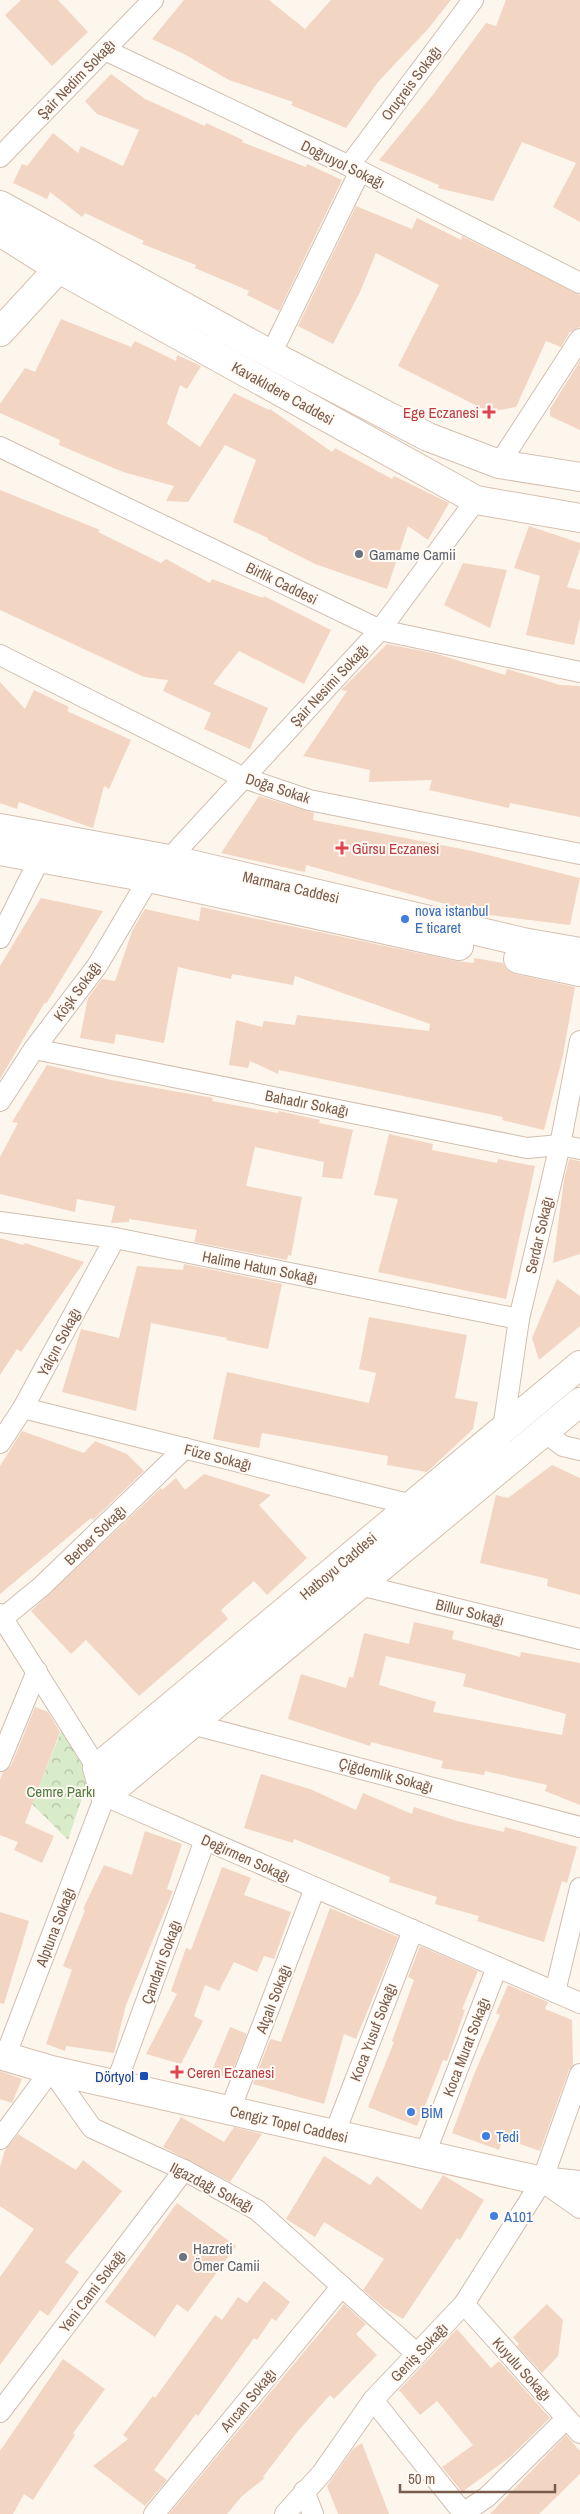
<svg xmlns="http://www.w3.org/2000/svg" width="580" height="2514" viewBox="0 0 580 2514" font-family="'Archivo Narrow',sans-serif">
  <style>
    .forest { fill: url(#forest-crowns) }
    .building { fill: #f3d5c3; fill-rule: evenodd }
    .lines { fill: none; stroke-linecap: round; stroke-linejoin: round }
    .street-casing { stroke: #d1beb0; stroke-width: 22 }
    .secondary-casing { stroke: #d6c0b0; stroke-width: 30 }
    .street { stroke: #fff; stroke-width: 20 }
    .secondary { stroke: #fff; stroke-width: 28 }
    .health-dot { fill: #e0444e; stroke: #fffaf3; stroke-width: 2 }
    .worship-dot { fill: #6b7280; stroke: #fffaf3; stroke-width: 2 }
    .shop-dot { fill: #3f7fe0; stroke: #fffaf3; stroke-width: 2 }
    .transit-dot { fill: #1a4fb4; stroke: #fffaf3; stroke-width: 2 }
    .labels { text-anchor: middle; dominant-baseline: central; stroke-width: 4; stroke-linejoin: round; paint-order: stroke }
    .street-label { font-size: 15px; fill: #7a5c4d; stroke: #fffaf3 }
    .health-label { font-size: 15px; fill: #be3a42; stroke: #fffaf3; text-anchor: start }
    .worship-label { font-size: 15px; fill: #5b616d; stroke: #fffaf3; text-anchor: start }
    .shop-label { font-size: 15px; fill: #366cbe; stroke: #fffaf3; text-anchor: start }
    .park-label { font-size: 15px; fill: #537a41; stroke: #fffaf3 }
    .transit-label { font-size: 15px; fill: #164399; stroke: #fffaf3; text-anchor: end }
  </style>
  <defs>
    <pattern id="forest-crowns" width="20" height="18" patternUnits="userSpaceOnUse" patternTransform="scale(1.25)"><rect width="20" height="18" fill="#d8ecc9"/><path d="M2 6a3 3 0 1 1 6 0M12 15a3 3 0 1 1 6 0" fill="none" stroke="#b4c2a5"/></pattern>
  </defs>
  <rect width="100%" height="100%" fill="#fdf6ec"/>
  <polygon class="forest" points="62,1729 92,1768 68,1840 32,1804"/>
  <g class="building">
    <polygon points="21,0 58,0 88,32 52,66 5,15"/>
    <polygon points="184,0 269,0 305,29 331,0 451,0 427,30 378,82 346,128 291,105 293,102 229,80 184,54 152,39"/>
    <polygon points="506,0 580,0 580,222 553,207 576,163 522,142 493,201 438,188 439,185 379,160 432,96 486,23 496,26"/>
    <polygon points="111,74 145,99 205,126 206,123 243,140 242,142 306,167 307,164 342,180 279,311 247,295 249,291 195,268 196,265 142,244 144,241 85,213 82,217 50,192 47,199 13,183 22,164 27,166 53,133 78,153 81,146 123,166 139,130 97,114 85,101"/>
    <polygon points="356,206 412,229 417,218 461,240 462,236 580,295 580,327 570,332 561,347 546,341 516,407 489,412 398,366 439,285 376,253 360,292 333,344 298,326"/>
    <polygon points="61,319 131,347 135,341 176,361 177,355 201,366 187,389 180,385 167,424 200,447 234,393 269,410 270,409 332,452 335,448 392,479 394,476 449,503 428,540 408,526 387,589 315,564 268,540 268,538 233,522 256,460 225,445 188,502 166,501 174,486 123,472 59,445 60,440 0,413 0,404 25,368 35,372"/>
    <polygon points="580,361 580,430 550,416 550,409"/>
    <polygon points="0,490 100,530 98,532 161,563 166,559 210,583 212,579 263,598 264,596 331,630 304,684 239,651 213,684 268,708 250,749 204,729 211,713 163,691 168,680 144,677 0,610"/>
    <polygon points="529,526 580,543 580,549 567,587 580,590 580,618 574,645 526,635 540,576 514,568"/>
    <polygon points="463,563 507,570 490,628 444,605"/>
    <polygon points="387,644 437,654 505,675 507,669 560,685 580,686 580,817 510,803 509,808 429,790 432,780 369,782 370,770 303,756 347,691 341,690"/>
    <polygon points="0,682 25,709 34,690 69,707 67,711 131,740 109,789 104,786 93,828 19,802 17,809 0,803"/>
    <polygon points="259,796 314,813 313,820 472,851 580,878 570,925 481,914 306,865 305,872 221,853"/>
    <polygon points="41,898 103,911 46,1004 45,1002 0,1079 0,966"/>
    <polygon points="201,907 456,961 474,963 474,958 503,963 507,970 515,974 575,987 563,1055 544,1130 502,1120 503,1117 279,1070 278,1074 250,1061 248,1068 229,1065 236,1020 262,1027 264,1021 295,1025 297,1015 429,1031 430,1024 295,976 293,985 232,974 231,979 178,967 164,1043 116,1034 114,1044 80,1038 88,998 102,979 115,981 133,929 145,909 199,921"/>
    <polygon points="47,1065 111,1080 213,1098 212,1101 278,1113 279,1111 320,1120 319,1123 353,1130 342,1179 322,1177 324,1162 255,1147 246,1186 302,1197 291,1256 288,1255 287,1260 194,1242 197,1230 129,1219 129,1222 111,1223 115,1206 77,1199 75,1212 0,1194 0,1157 18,1123 12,1122"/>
    <polygon points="389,1134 433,1144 432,1150 497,1163 498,1159 535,1166 506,1299 378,1272 398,1199 374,1195"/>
    <polygon points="569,1159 580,1161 580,1254 553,1263 564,1180"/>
    <polygon points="0,1238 23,1245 25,1243 84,1262 21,1352 17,1349 0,1375"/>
    <polygon points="184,1264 282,1284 268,1349 226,1340 227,1338 151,1323 136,1411 62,1392 81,1329 119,1338 137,1266 183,1270"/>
    <polygon points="557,1279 580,1296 580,1326 539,1360 532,1338"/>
    <polygon points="369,1317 467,1335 455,1398 478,1402 473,1429 427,1472 387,1465 388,1456 262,1433 259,1448 213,1439 227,1372 369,1403 376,1373 359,1369"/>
    <polygon points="22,1431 84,1453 95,1441 127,1454 144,1471 93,1520 91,1518 0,1594 0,1466"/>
    <polygon points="552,1465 580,1478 580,1595 547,1586 548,1579 480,1563 496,1495 508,1498"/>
    <polygon points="204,1474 271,1495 259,1505 307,1558 267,1595 254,1581 221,1610 228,1619 139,1696 86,1640 71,1654 31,1611 161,1488 162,1490 176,1478 185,1490"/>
    <path d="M 414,1622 L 454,1631 L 452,1639 L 520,1657 L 521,1652 L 580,1663 L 580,1805 L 545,1791 L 547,1785 L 485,1771 L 484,1775 L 441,1768 L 443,1761 L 371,1742 L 370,1746 L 288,1719 L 301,1674 L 346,1688 L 349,1677 L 353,1678 L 364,1633 L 409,1644 ZM 386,1656 L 466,1674 L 463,1686 L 566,1714 L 562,1735 L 433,1712 L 436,1702 L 379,1685 Z"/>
    <polygon points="35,1707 48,1712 60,1732 25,1823 54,1836 42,1863 14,1850 18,1842 0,1835 0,1780 3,1772 11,1766"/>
    <polygon points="261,1774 310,1789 356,1810 363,1793 412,1814 414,1807 457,1821 504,1832 505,1827 577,1847 567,1883 562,1881 544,1942 477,1921 479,1916 435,1904 437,1897 389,1882 390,1877 294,1839 293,1843 244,1828"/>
    <polygon points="145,1831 182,1844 167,1889 173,1891 126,2005 114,2053 66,2046 65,2051 46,2044 72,1970 63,1966 85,1910 83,1909 104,1865 132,1875"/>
    <polygon points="222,1867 251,1878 244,1895 291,1912 274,1959 264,1956 257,1972 234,1962 219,1991 205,1985 194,2016 203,2021 181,2064 146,2054 177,1994 171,1991 186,1948 191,1950"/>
    <polygon points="330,1908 398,1937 356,2039 344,2034 324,2104 253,2084 269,2042 271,2039 281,2042"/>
    <polygon points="0,1912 29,1921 4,2004 0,2003"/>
    <polygon points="420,1946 478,1971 462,2009 465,2010 447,2061 443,2060 417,2126 368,2107 394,2042 392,2041 414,1980 408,1977"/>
    <polygon points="508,1985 548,2002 545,2009 572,2020 573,2065 569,2070 540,2151 503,2138 499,2150 452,2133 475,2072 500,2015 496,2013"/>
    <polygon points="230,2027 247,2034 230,2078 211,2073"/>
    <polygon points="0,2071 22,2079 12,2103 0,2099"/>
    <polygon points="181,2117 224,2142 234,2127 262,2134 230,2182 163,2147"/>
    <polygon points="18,2134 76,2170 83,2160 122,2191 65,2262 79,2272 48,2316 40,2310 0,2365 0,2277 34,2229 0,2206 0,2167 5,2150"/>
    <polygon points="324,2156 370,2185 377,2176 421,2210 443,2175 484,2200 460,2240 457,2238 403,2319 383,2307 363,2290 384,2259 324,2222 315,2237 286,2219"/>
    <polygon points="177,2203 236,2246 188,2312 177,2304 155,2337 105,2302"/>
    <polygon points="264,2281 290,2302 276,2321 272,2318 257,2340 254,2338 198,2416 196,2414 154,2470 167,2480 145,2506 93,2466 128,2439 123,2435 153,2396 155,2398 215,2315 222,2320 238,2297 247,2303"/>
    <polygon points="344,2304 366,2324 356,2334 377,2355 334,2399 330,2395 298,2431 263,2477 265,2478 242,2496 227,2514 169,2514"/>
    <polygon points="547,2304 563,2320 558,2356 542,2373 517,2346 519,2344 513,2337"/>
    <polygon points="457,2329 491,2368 499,2361 550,2418 510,2457 462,2492 442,2467 473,2445 437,2401 420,2415 399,2390"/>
    <polygon points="63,2359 105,2389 73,2433 75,2435 33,2500 24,2494 13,2514 0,2514 0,2451"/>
    <polygon points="566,2435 580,2451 580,2474 539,2514 490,2514"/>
    <polygon points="362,2443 389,2514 338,2514 327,2486 353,2449"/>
  </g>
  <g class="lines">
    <defs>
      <g id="street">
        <polyline points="105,50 360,171 580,283"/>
        <polyline points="0,157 153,0"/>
        <polyline points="349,166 473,0"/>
        <polyline points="271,354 360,171"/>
        <polyline points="0,447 380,630 580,672"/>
        <polyline points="499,464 580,339"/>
        <polyline points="0,655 244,778 309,800 580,854"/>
        <polyline points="169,859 380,630 476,500"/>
        <polyline points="0,938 39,860"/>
        <polyline points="34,1049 527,1148 560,1145 580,1149"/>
        <polyline points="0,1101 34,1049 97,966 149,878"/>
        <polyline points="0,1222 115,1238 519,1319"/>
        <polyline points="23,1408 412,1505"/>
        <polyline points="503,1429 519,1319 560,1145 580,1041"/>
        <polyline points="544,1432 563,1446 580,1450"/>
        <polyline points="0,1443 23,1408 115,1238"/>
        <polyline points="360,1585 580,1639"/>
        <polyline points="0,1614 97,1768"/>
        <polyline points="3,1618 42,1586 185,1448"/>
        <polyline points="192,1724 580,1827"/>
        <polyline points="0,1761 37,1671"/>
        <polyline points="555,1992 580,1888"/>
        <polyline points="5,2057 105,1796 580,2003"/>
        <polyline points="116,2084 205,1840"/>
        <polyline points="230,2110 315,1888"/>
        <polyline points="334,2135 413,1930"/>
        <polyline points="0,2139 51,2070 92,2128 184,2170 257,2210 417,2354"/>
        <polyline points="425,2154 497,1967"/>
        <polyline points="543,2182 580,2208"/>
        <polyline points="464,2304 580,2433"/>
        <polyline points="373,2400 464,2514"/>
        <polyline points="0,2412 184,2170"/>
        <polyline points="304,2491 313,2514"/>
        <polyline points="463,2513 487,2497 566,2419"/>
        <polyline points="154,2514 342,2286"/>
        <polyline points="285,2514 322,2473 373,2400 464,2304 542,2181 580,2074"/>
      </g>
      <g id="secondary">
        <polyline points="0,205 281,360 428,437 499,464 580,477"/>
        <polyline points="0,232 59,269 476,500 580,518"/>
        <polyline points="0,332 70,256"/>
        <polyline points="0,828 169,859 523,942 580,952"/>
        <polyline points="0,851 149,878 459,946"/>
        <polyline points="518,959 580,972"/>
        <polyline points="580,1365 97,1768 105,1796 580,1402"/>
        <polyline points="0,2055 51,2070 542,2181 580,2185"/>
      </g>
    </defs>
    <use href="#street" class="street-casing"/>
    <use href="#secondary" class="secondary-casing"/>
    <use href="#street" class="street"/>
    <use href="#secondary" class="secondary"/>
  </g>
  <g class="health-dot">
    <path d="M486.5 404.5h5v5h5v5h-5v5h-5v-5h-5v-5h5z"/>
    <path d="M339.5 840.5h5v5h5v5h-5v5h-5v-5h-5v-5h5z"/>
    <path d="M174.5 2064.5h5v5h5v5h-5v5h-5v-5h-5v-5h5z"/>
  </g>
  <g class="worship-dot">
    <circle cx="359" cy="554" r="5"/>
    <circle cx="183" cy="2257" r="5"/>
  </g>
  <g class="shop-dot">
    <circle cx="405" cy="919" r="5"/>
    <circle cx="411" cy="2112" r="5"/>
    <circle cx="486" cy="2136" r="5"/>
    <circle cx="494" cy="2216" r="5"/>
  </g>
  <rect class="transit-dot" x="139" y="2071" width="10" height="10" rx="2.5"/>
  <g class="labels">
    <g class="street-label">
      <text transform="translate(76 79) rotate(-46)">Şair Nedim Sokağı</text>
      <text transform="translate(411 83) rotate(-53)">Oruçreis Sokağı</text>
      <text transform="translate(343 164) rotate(26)">Doğruyol Sokağı</text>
      <text transform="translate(283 393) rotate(29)">Kavaklıdere Caddesi</text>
      <text transform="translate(282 583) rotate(26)">Birlik Caddesi</text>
      <text transform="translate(329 685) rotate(-47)">Şair Nesimi Sokağı</text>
      <text transform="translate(278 788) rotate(18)">Doğa Sokak</text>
      <text transform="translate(291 887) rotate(13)">Marmara Caddesi</text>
      <text transform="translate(77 991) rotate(-54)">Köşk Sokağı</text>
      <text transform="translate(307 1103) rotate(11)">Bahadır Sokağı</text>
      <text transform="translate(539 1235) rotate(-77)">Serdar Sokağı</text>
      <text transform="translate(260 1267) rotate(11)">Halime Hatun Sokağı</text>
      <text transform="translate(59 1342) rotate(-62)">Yalçın Sokağı</text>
      <text transform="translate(218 1457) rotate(14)">Füze Sokağı</text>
      <text transform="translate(95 1535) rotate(-44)">Berber Sokağı</text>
      <text transform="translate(338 1566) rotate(-40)">Hatboyu Caddesi</text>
      <text transform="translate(470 1612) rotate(14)">Billur Sokağı</text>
      <text transform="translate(386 1775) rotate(15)">Çiğdemlik Sokağı</text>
      <text transform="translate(246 1858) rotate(24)">Değirmen Sokağı</text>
      <text transform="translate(55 1927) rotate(-69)">Alptuna Sokağı</text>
      <text transform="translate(161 1962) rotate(-70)">Çandarlı Sokağı</text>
      <text transform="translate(273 1999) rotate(-69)">Atçalı Sokağı</text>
      <text transform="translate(373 2032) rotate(-69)">Koca Yusuf Sokağı</text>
      <text transform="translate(466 2047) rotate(-69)">Koca Murat Sokağı</text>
      <text transform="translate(289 2124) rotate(13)">Cengiz Topel Caddesi</text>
      <text transform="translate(212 2187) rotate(27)">Ilgazdağı Sokağı</text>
      <text transform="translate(92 2291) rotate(-53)">Yeni Cami Sokağı</text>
      <text transform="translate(419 2352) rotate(-46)">Geniş Sokağı</text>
      <text transform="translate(522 2369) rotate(48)">Kuyulu Sokağı</text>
      <text transform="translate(248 2400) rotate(-50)">Arıcan Sokağı</text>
    </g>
    <g class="health-label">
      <text x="479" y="412" text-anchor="end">Ege Eczanesi</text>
      <text x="352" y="848">Gürsu Eczanesi</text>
      <text x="187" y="2072">Ceren Eczanesi</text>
    </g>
    <g class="worship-label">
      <text x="369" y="554">Gamame Camii</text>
      <text x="193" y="2248">Hazreti<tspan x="193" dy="17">Ömer Camii</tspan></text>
    </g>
    <g class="shop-label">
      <text x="415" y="910">nova istanbul<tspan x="415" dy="17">E ticaret</tspan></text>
      <text x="421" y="2112">BİM</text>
      <text x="496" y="2136">Tedi</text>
      <text x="504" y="2216">A101</text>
    </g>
    <g class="park-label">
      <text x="61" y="1791">Cemre Parkı</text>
    </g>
    <g class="transit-label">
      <text x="134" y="2076">Dörtyol</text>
    </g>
  </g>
  <path d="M400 2484v8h155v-8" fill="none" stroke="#7a5c4d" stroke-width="2.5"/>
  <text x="408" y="2484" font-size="15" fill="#7a5c4d" stroke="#fffaf3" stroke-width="4" paint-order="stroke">50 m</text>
</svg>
